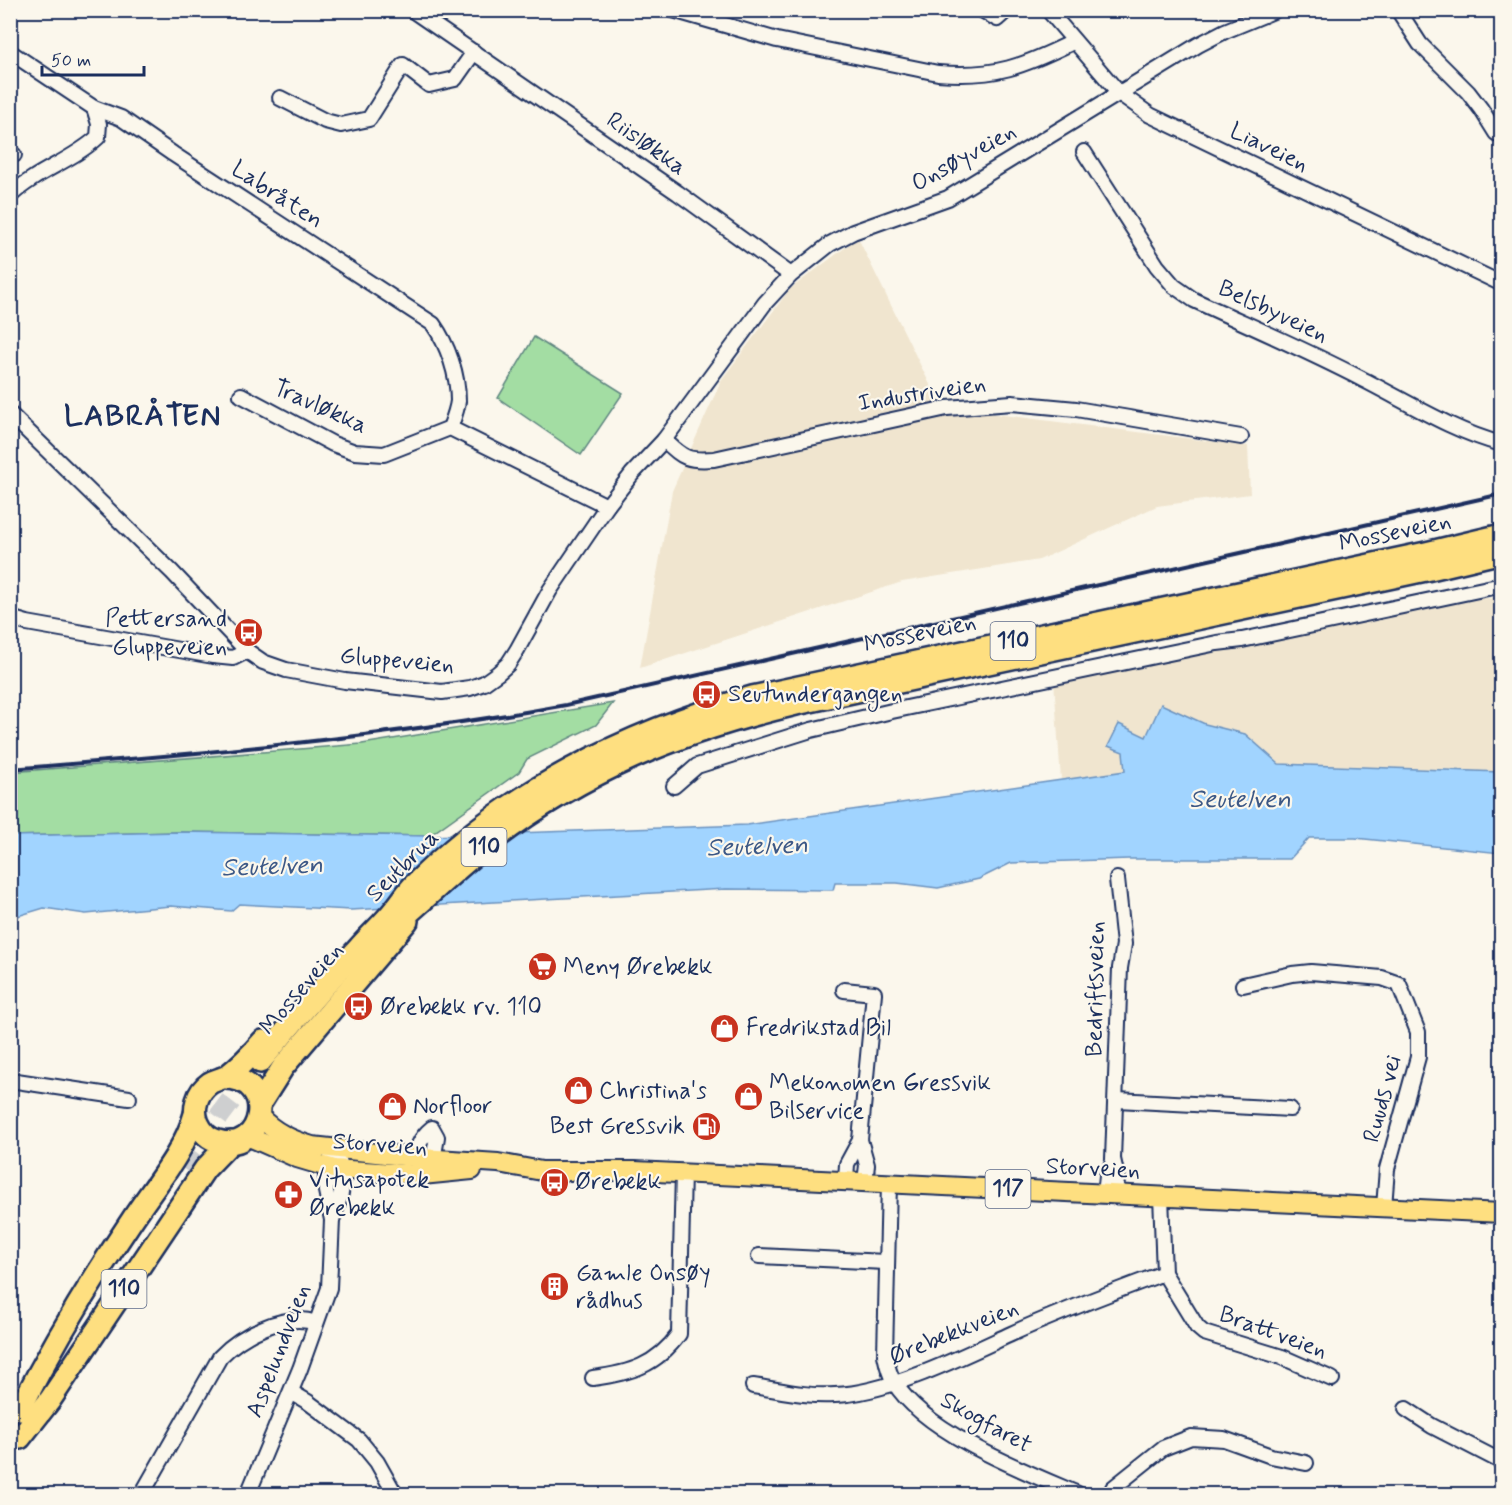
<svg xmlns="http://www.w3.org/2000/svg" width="1512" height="1505" viewBox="0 0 1512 1505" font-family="Mynerve,sans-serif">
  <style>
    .built { fill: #f0e5cf }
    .green { fill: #a3dda3; stroke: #5f8680; stroke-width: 1.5 }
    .water { fill: #a1d4ff; stroke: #6b92bf; stroke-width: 1.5 }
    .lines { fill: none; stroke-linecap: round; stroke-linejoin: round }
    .highway-tunnel { stroke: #cecfd0; stroke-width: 21; stroke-dasharray: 21 10; stroke-linecap: butt }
    .minor-casing { stroke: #1b2f5e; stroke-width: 18 }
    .major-casing { stroke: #1b2f5e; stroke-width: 22 }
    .highway-casing { stroke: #1b2f5e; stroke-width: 26 }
    .minor { stroke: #fbf7ec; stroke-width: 14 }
    .major { stroke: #fedf80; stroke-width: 18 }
    .highway { stroke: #fedf80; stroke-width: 21 }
    .rail { stroke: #1b2f5e; stroke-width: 4 }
    .labels { text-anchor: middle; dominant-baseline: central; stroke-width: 4.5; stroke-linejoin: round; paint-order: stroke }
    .shield { fill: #fbf7ec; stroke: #5e6b89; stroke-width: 1.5 }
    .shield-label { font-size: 22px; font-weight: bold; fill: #1b2f5e }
    .street-label { font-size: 24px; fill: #1b2f5e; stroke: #fbf7ec }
    .poi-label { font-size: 24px; fill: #1b2f5e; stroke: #fbf7ec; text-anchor: start }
    .water-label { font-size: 26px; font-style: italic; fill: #3c5886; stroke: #fbf7ec }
    .district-label { font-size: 30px; font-weight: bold; letter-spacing: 1.5px; fill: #1b2f5e; stroke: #fbf7ec }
  </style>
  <rect width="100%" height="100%" fill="#fbf7ec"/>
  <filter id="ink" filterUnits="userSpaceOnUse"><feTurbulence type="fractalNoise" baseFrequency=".0167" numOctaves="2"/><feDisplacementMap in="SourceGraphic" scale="12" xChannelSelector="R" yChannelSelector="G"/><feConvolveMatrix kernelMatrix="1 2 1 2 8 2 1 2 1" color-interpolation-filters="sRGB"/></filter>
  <g filter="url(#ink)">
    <g class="built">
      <polygon points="858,238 941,407 1248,446 1250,494 1157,506 1039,560 902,582 640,668 672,491 722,379 790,289"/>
      <polygon points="1501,598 1501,772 1278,764 1245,734 1205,724 1161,704 1146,737 1119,724 1126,771 1061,780 1054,681 1428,599"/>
    </g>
    <g class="green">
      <polygon points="534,337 623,393 581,455 498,398"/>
      <polygon points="613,703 596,725 527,759 519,772 429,836 179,832 11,836 10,772 362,744"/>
    </g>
    <polygon class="water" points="1161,704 1205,724 1245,734 1279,764 1501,772 1501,853 1355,838 1309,838 1290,859 1129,859 1011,863 979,879 938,888 897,883 835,883 833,890 726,889 351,910 239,904 231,911 171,906 86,914 44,908 11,918 11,836 179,832 429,836 747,825 1125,771 1123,752 1108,746 1119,724 1146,737"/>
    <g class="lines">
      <polyline class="highway-tunnel" points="181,1167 260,1062"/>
      <defs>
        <g id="minor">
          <polyline points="412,10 678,193 791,275"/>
          <path d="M 673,10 L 777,40 L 938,73 C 995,78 1024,66 1073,42"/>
          <polyline points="982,10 997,19 1007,10"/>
          <polyline points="1048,10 1119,93 1150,115 1502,284"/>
          <polyline points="1398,10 1420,44 1468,92 1481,109 1496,133 1502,137"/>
          <path d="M 10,52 L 94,108 L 121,118 L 173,154 L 433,324 C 448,345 458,375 458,401 C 457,410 453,420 450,428"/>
          <polyline points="280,98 325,121 341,125 369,119 403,65 429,85 455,79 474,52"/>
          <path d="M 1084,152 L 1157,266 L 1174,286 L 1194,300 C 1250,326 1306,350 1360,378 C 1406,401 1452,431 1502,444"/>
          <polyline points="10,155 14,155"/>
          <path d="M 10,196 C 36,171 72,161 98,137 L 99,124 L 94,108"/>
          <polyline points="241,395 333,444 355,452 384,454 450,428 607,506"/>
          <polyline points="10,414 172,572 247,651 263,662 286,670 345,681 442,692 470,688 484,683 498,673 508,664 517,650 550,590 607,506 632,474 664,440 765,303 791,275 830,244 853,232 948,198 1198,45 1225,31 1276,10"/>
          <path d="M 664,440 C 684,458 686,461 714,459 L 947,408 L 1012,403 L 1076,409 L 1241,437"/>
          <polyline points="10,618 27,623 213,656 233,658 247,651"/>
          <polyline points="674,786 697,766 811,730 892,711 1217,643 1242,640 1502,585"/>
          <polyline points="1243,985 1292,974 1311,972 1382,978 1399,984 1418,1032 1418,1057 1387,1169 1384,1207"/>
          <polyline points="844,990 874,993 860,1140 867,1165 865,1182"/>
          <polyline points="10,1080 129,1098"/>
          <polyline points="1117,1100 1290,1109"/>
          <path d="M 418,1164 C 413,1151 421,1137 432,1128 L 437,1137 L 432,1166"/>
          <polyline points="846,1180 847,1164 860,1140"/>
          <path d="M 889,1183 L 885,1355 C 887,1365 889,1374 894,1382 C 925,1433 1024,1471 1078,1494"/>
          <polyline points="1105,1194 1107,1176 1113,1161"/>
          <polyline points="1116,1194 1117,1177 1113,1159 1120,968 1124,944 1117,879"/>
          <polyline points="1161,1196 1164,1273 1197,1327 1204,1333 1282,1357 1332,1379"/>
          <path d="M 332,1220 C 340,1200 347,1182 339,1160"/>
          <polyline points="759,1256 886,1262"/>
          <path d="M 593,1378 C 630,1373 656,1366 679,1334 L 683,1173"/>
          <path d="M 753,1386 C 780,1390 807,1397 835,1395 C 889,1393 961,1357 1011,1334 C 1061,1311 1113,1292 1164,1273"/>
          <polyline points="291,1392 308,1402 359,1440 377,1462 395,1494"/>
          <polyline points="1406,1409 1432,1426 1502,1462"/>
          <path d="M 142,1494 L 220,1357 C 241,1335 285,1312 316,1323"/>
          <polyline points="248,1494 300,1369 329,1288 332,1220 326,1191 326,1167 336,1150"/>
          <polyline points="1110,1494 1113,1488 1163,1448 1191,1437 1224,1439 1271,1456 1306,1463"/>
        </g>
        <g id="major">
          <path d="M 259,1116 C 274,1132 291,1140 312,1146 L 422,1158 L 498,1163 L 542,1171 L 635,1171 L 1502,1213"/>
          <polyline points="247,1136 297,1158 334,1169 422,1175 472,1170"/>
        </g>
        <g id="highway">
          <path d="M 392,927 C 425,900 454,870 488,844 C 584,770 679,732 796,704 L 1426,570 L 1502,552"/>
          <path d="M 260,1062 C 292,1023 324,985 358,949 C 370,935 384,923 395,909 C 402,901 407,892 415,884 C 507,792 627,732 752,697 L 1426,553 L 1502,535"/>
          <path d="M 224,1078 C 278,1077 264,1155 218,1141 C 209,1139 202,1132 198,1123 C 192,1109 197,1092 210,1083 C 215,1080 222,1079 227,1076 C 240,1066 252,1054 263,1041"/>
          <polyline points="259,1105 283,1067 407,921"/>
          <path d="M 20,1409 C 53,1344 91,1281 132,1220 C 154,1186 184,1153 195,1114"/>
          <polyline points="20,1438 50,1400 205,1169 231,1142"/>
        </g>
      </defs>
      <use href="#minor" class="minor-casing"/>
      <use href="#major" class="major-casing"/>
      <use href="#highway" class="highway-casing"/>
      <use href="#minor" class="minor"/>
      <use href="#major" class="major"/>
      <use href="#highway" class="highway"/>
      <path class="rail" d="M 10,769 C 197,754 382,738 566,705 L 1502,494"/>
    </g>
  </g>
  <defs>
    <symbol id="bus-disc" viewBox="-11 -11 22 22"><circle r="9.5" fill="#c8321e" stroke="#fbf7ec"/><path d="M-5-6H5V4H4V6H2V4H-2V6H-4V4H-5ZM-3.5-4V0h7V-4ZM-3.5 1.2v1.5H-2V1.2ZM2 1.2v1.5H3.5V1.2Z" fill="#fff"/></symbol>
    <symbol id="supermarket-disc" viewBox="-11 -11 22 22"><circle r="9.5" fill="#c8321e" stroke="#fbf7ec"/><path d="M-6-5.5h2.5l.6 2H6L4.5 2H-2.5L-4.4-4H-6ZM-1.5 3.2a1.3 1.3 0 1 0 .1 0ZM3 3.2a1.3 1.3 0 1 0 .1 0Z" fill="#fff"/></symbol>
    <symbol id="shop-disc" viewBox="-11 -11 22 22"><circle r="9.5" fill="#c8321e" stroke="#fbf7ec"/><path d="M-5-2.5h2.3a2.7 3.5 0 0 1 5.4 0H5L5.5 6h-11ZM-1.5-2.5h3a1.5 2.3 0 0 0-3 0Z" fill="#fff"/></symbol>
    <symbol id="fuel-disc" viewBox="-11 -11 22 22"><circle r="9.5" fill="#c8321e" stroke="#fbf7ec"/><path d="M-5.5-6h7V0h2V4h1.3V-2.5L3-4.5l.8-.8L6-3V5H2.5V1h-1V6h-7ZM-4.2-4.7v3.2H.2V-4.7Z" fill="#fff"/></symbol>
    <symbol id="pharmacy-disc" viewBox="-11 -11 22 22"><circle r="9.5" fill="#c8321e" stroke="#fbf7ec"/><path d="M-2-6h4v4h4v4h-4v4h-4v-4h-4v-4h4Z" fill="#fff"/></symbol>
    <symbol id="building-disc" viewBox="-11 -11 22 22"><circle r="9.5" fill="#c8321e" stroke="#fbf7ec"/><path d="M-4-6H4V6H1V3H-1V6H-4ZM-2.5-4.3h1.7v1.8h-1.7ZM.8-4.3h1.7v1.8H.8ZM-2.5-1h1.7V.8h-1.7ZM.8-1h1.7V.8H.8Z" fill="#fff"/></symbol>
  </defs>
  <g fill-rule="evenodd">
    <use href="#bus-disc" x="232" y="616" width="33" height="33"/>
    <use href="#bus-disc" x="690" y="678" width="33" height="33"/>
    <use href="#supermarket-disc" x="526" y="950" width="33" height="33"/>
    <use href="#bus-disc" x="342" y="990" width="33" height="33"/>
    <use href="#shop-disc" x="708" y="1012" width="33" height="33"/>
    <use href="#shop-disc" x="562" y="1074" width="33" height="33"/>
    <use href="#shop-disc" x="732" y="1080" width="33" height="33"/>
    <use href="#shop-disc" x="376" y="1090" width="33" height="33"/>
    <use href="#fuel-disc" x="690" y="1110" width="33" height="33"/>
    <use href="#bus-disc" x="538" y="1166" width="33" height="33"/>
    <use href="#pharmacy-disc" x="272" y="1178" width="33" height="33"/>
    <use href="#building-disc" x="538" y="1270" width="33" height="33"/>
  </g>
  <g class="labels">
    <g class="shield">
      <rect x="990.5" y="622" width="45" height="38" rx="4.5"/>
      <rect x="461.5" y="828" width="45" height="38" rx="4.5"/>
      <rect x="985.5" y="1170" width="45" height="38" rx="4.5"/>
      <rect x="101.5" y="1270" width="45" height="38" rx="4.5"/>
    </g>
    <g class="shield-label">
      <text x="1013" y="641">110</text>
      <text x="484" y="847">110</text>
      <text x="1008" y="1189">117</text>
      <text x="124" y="1289">110</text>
    </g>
    <g class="street-label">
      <text transform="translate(646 144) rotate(35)">Riisløkka</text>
      <text transform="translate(1269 148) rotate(26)">Liaveien</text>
      <text transform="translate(964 158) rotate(-29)">Onsøyveien</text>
      <text transform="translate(277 195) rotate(33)">Labråten</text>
      <text transform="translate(1273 312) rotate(25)">Belsbyveien</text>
      <text transform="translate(922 394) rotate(-9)">Industriveien</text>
      <text transform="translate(320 407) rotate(24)">Travløkka</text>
      <text transform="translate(1395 533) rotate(-12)">Mosseveien</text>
      <text transform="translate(920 634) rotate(-12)">Mosseveien</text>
      <text transform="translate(397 661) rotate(5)">Gluppeveien</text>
      <text transform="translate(403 866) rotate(-45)">Seutbrua</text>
      <text transform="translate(302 989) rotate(-49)">Mosseveien</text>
      <text transform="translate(1096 989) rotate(-89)">Bedriftsveien</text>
      <text transform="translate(1383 1099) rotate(-75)">Ruuds vei</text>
      <text transform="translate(380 1145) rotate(4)">Storveien</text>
      <text transform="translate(1093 1169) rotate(3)">Storveien</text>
      <text transform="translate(954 1333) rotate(-22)">Ørebekkveien</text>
      <text transform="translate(1273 1333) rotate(20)">Brattveien</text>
      <text transform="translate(279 1351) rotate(-69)">Aspelundveien</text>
      <text transform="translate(986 1423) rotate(29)">Skogfaret</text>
    </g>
    <g class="poi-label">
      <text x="227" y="619" text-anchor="end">Pettersand<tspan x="227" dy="28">Gluppeveien</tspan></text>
      <text x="728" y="694">Seutundergangen</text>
      <text x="563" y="967">Meny Ørebekk</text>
      <text x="380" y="1007">Ørebekk rv. 110</text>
      <text x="746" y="1028">Fredrikstad Bil</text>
      <text x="769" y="1083">Mekonomen Gressvik<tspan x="769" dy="28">Bilservice</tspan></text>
      <text x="599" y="1091">Christina's</text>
      <text x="413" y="1106">Norfloor</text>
      <text x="685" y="1126" text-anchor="end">Best Gressvik</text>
      <text x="309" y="1180">Vitusapotek<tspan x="309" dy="28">Ørebekk</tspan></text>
      <text x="575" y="1182">Ørebekk</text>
      <text x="576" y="1273">Gamle Onsøy<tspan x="576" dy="28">rådhus</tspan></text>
    </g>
    <g class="water-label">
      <text x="1240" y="800">Seutelven</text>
      <text transform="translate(757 847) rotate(-2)">Seutelven</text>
      <text transform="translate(272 867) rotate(-2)">Seutelven</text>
    </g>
    <g class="district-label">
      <text x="143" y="416">LABRÅTEN</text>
    </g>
  </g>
  <rect width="1512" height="1505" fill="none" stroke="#fbf7ec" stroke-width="36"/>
  <rect x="18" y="18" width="1476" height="1469" fill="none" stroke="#1b2f5e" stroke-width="2" filter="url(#ink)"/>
  <path d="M42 66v9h102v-9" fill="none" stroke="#1b2f5e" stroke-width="3"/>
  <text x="51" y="66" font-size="18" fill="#1b2f5e" stroke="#fbf7ec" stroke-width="4.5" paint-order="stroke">50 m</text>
</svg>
